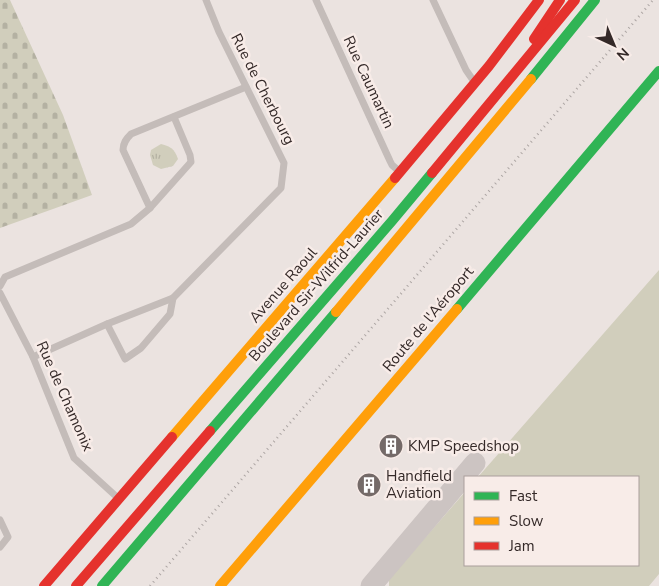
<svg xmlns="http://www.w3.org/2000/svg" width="659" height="586" viewBox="0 0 659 586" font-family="'Nunito Sans',sans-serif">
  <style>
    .green { fill: #d1cebc }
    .cemetery { fill: url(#cemetery-stones) }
    .park { fill: url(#park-tufts) }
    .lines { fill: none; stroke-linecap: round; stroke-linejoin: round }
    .taxiway { stroke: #ccc4c2; stroke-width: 21 }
    .street { stroke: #c4bcb9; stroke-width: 7 }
    .fast { stroke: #30b455; stroke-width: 10 }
    .slow { stroke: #ff9f0a; stroke-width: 10 }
    .jam { stroke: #e5322d; stroke-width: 10 }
    .rail { stroke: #aca5a3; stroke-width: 2.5; stroke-dasharray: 1 4; stroke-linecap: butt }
    .labels { text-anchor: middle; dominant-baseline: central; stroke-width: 5; stroke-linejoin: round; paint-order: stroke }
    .street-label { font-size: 15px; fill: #342928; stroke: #f8ece8 }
    .poi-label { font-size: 15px; fill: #342928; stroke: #f8ece8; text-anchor: start }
  </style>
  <defs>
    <pattern id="cemetery-stones" width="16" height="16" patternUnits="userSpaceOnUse" patternTransform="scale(1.25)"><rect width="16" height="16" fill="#d1cebc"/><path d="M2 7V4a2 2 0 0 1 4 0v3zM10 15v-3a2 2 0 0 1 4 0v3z" fill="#b4b1a2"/></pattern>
    <pattern id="park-tufts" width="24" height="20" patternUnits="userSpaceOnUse" patternTransform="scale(1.25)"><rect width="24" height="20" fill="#d1cebc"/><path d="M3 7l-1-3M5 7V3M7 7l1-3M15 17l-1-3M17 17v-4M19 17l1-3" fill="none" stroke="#b4b1a2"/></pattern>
  </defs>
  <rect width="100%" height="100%" fill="#ebe3e0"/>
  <polygon class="green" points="659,270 659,574 649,586 389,586 389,579 465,492 465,565 638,565 638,477 478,477"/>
  <polygon class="cemetery" points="0,0 10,0 63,115 92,195 0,228"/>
  <path class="park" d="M 161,144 C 171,147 174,148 178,159 L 173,166 L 161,169 L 153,165 L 150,155 L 151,150 Z"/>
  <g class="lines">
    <polyline class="taxiway" points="371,586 475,463"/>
    <g class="street">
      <polyline points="316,0 390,161 392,165 400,172"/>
      <polyline points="433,0 466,70 475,83"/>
      <path d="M 150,208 L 123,150 C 123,143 126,139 131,134 L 246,87"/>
      <polyline points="0,286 5,277 131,224 150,208 191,162 190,155 174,117"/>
      <polyline points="0,293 33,357 74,458 119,499"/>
      <polyline points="107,324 125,359 141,348 170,314 173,298"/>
      <polyline points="33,357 107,324 173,298 281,188 284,163 219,32 206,0"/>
      <polyline points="0,520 8,537 0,547"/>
    </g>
    <g class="fast">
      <polyline points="531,79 595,0"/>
      <polyline points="457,309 659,71"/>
      <polyline points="210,431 392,221 432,173"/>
      <polyline points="102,586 336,312"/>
    </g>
    <g class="slow">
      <polyline points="336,312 531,79"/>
      <polyline points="172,437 395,178"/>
      <polyline points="220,586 457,309"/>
    </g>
    <g class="jam">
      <polyline points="534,39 560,0"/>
      <polyline points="432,173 575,0"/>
      <polyline points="395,178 489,66 539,0"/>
      <polyline points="44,586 172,437"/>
      <polyline points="76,586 210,431"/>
    </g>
    <polyline class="rail" points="150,586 653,0"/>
  </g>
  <defs>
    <symbol id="building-disc" viewBox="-11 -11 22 22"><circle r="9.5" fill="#746a68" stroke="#f8ece8"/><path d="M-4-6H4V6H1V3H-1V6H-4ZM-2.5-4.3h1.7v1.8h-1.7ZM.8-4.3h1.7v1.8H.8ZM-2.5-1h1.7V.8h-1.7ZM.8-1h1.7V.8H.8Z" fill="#fff"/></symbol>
  </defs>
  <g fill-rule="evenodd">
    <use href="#building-disc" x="377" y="432" width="28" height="28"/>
    <use href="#building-disc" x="355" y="471" width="28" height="28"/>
  </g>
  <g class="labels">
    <g class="street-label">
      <text transform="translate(369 82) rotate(65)">Rue Caumartin</text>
      <text transform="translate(263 89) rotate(63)">Rue de Cherbourg</text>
      <text transform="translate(283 285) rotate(-49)">Avenue Raoul</text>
      <text transform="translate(316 285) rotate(-49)">Boulevard Sir-Wilfrid-Laurier</text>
      <text transform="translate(428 319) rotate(-50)">Route de l'Aéroport</text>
      <text transform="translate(65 396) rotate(66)">Rue de Chamonix</text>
    </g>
    <g class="poi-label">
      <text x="408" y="446">KMP Speedshop</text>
      <text x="386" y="476">Handfield<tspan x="386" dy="17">Aviation</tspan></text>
    </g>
  </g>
  <rect x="464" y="476" width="175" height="90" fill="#f8ece8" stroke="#aa9e9b"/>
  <rect x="474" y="492" width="25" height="8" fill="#30b455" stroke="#aa9e9b"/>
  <text x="509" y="501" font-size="15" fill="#342928">Fast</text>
  <rect x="474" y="517" width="25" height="8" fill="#ff9f0a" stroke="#aa9e9b"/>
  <text x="509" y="526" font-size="15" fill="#342928">Slow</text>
  <rect x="474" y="542" width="25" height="8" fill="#e5322d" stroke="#aa9e9b"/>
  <text x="509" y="551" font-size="15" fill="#342928">Jam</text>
  <g transform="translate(614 45) rotate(136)" stroke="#f8ece8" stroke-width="4" paint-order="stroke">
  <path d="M0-4L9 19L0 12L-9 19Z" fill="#342928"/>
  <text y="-8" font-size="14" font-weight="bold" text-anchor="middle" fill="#342928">N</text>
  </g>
</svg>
